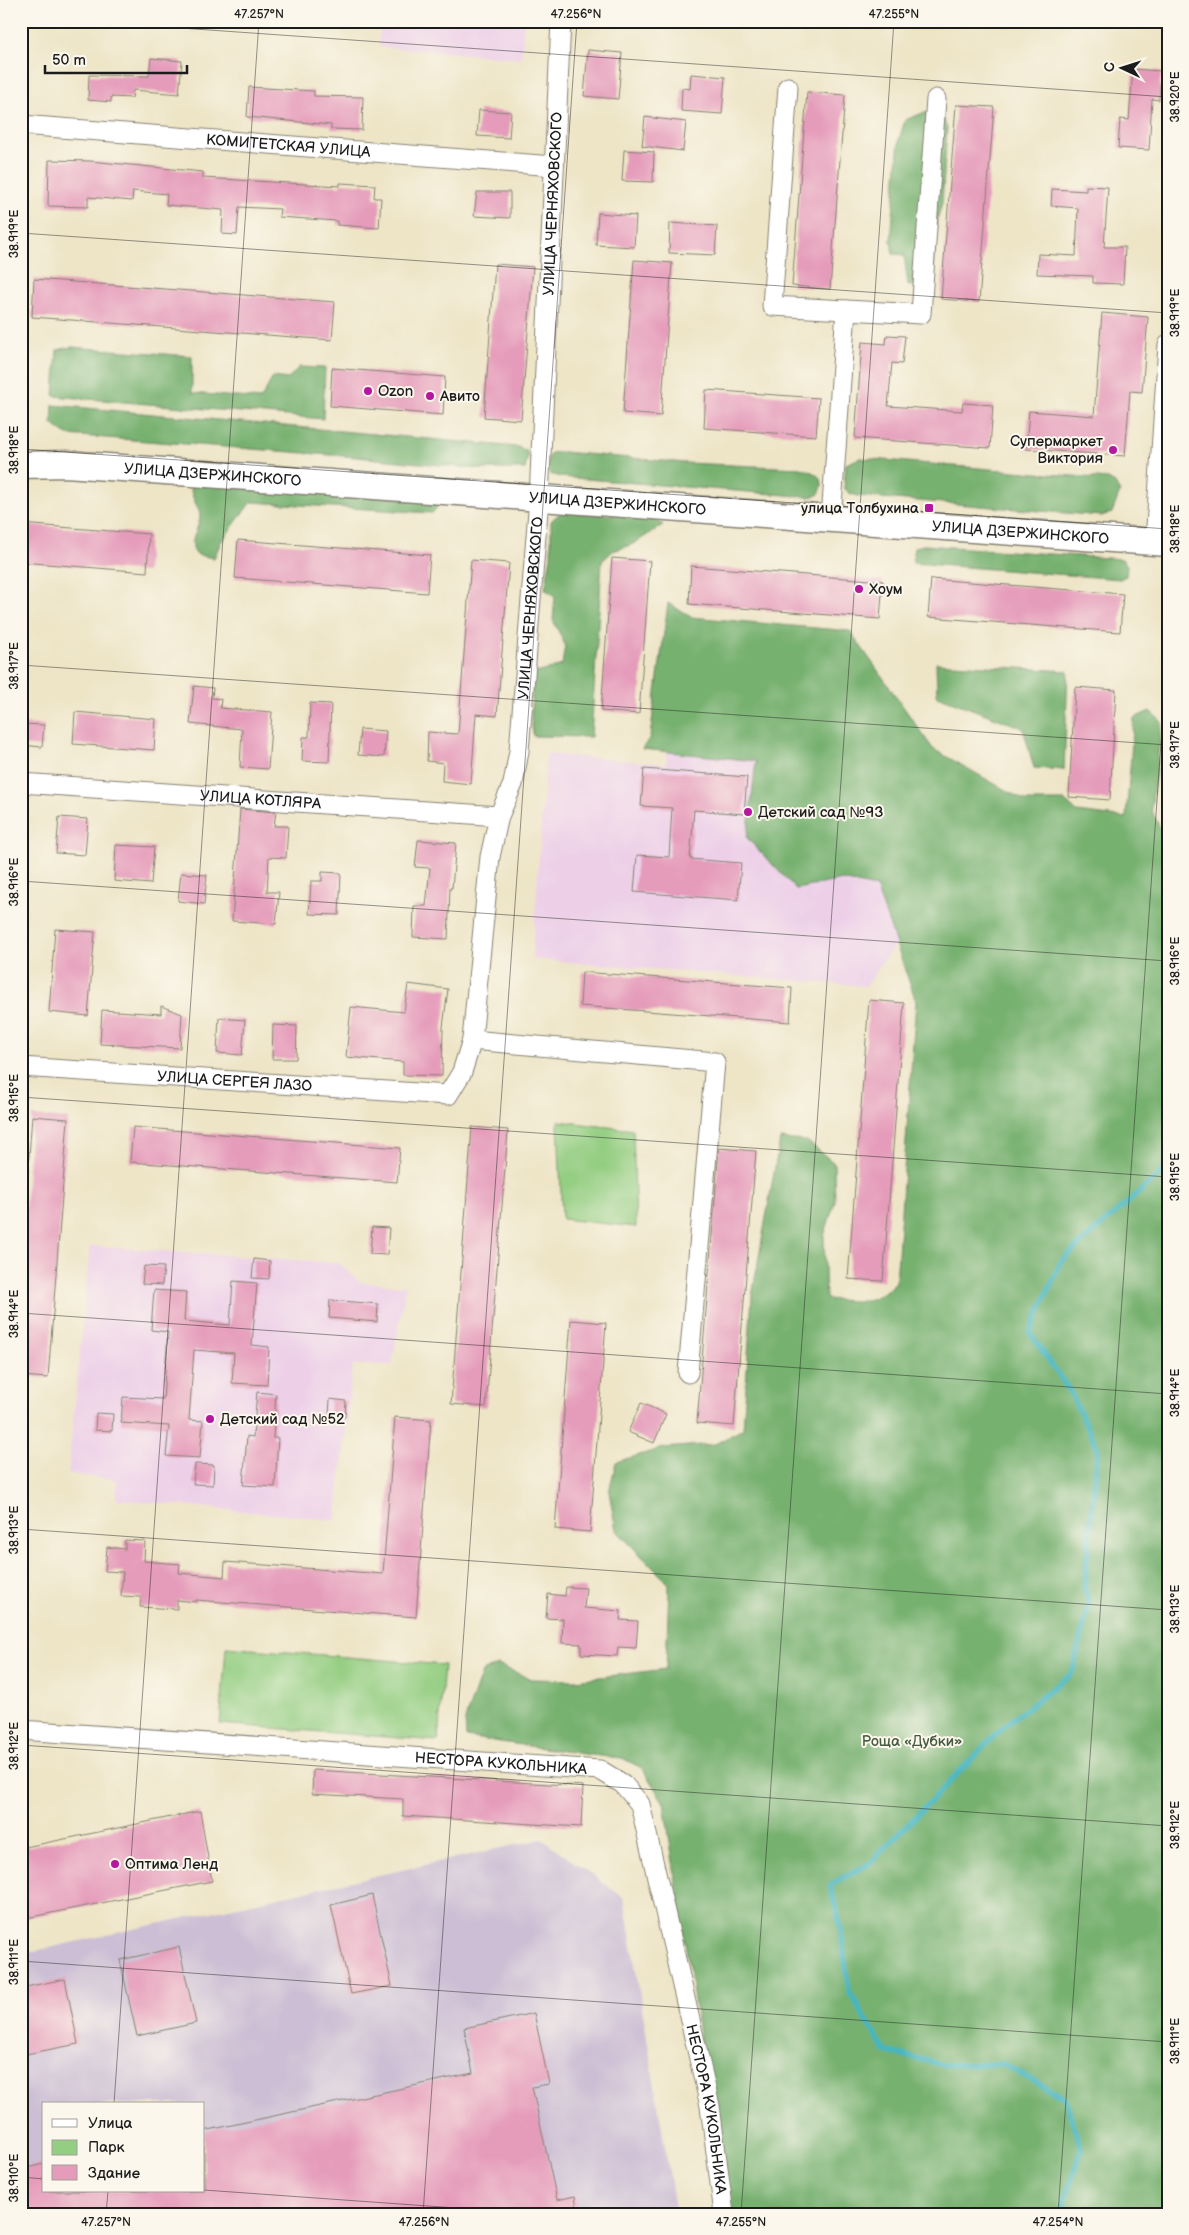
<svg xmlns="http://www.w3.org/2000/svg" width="1189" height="2235" viewBox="0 0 1189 2235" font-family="'Balsamiq Sans',sans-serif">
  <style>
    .built { fill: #edd0e8 }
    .industrial { fill: #ccbed4; fill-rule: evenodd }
    .green { fill: #94ce82; stroke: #58754f }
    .forest { fill: #77b170; stroke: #4a6646 }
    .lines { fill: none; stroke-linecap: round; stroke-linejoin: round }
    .stream { stroke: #47b6bf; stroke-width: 5.5 }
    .building { fill: #e59bba }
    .street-casing { stroke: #858072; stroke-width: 21 }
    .secondary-casing { stroke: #858072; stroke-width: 29 }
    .street { stroke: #fff; stroke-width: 19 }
    .secondary { stroke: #fff; stroke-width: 26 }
    .ticks { fill: none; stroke: #1c1c1c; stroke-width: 1; stroke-opacity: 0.45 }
    .poi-dot { fill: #b5179e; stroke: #fbf7ec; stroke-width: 2 }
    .labels { text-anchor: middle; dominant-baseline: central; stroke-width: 4; stroke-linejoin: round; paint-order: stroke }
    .street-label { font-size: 15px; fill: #1c1c1c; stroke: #fbf7ec }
    .poi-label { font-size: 15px; fill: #1c1c1c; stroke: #fbf7ec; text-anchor: start }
    .park-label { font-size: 15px; fill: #465a40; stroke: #fbf7ec }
    .neatline { fill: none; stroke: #1c1c1c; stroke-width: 2 }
    .ticks-label { font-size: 12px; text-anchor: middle; fill: #1c1c1c }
  </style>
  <rect width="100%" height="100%" fill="#fbf7ec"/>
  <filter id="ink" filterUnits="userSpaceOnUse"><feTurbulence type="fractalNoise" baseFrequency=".02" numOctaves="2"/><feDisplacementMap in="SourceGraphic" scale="10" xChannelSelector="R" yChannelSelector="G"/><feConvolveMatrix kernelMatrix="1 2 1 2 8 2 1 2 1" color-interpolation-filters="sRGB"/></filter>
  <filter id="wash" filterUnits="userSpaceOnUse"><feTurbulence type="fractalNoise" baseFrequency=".0096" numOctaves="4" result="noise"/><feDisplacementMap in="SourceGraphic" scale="20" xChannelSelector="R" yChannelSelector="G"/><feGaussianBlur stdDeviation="1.12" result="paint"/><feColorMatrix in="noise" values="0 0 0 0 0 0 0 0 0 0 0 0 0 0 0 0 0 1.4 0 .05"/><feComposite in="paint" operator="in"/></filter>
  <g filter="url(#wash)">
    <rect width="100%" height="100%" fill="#eee5c7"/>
    <g class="built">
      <polygon points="380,21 524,21 521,58 379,47"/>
      <polygon points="669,734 956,762 952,861 866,986 532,959 546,754 666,764"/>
      <polygon points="90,1246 339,1263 359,1282 406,1286 392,1365 353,1365 336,1520 116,1499 117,1480 68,1474"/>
    </g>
    <path class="industrial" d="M 542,1839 L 624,1898 L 676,2214 L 21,2214 L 21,1954 ZM 44,2104 L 204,2104 L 204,2191 L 44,2191 Z"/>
    <g class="green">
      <polygon points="558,1121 633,1130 636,1227 562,1219"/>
      <polygon points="226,1647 444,1665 438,1741 220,1724"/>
    </g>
    <g class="forest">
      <polygon points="923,113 941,113 947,128 942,203 937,220 933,266 929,287 908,285 904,255 893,254 891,241 899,140 905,120"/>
      <polygon points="71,347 192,356 192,393 261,399 273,377 288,379 299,367 325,368 323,419 54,396 57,350"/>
      <polygon points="53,405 518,447 526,450 528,455 525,469 481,469 357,457 67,435 52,424"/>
      <path d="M 563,452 L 686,463 L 800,468 C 815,472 829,478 818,495 L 810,497 L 561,477 L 550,474 L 547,470 L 548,459 L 551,453 Z"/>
      <polygon points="860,458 1108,479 1115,483 1120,492 1112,513 1102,516 858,496 849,493 844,488 846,464"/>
      <path d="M 192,483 L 437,501 L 436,509 L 432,513 L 251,502 L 221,542 L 214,558 L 198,555 C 185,543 199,530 200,517 C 200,506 187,494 192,483 Z"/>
      <polygon points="561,512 652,517 663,525 633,544 613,551 602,561 591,737 533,736 531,718 533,674 562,665 565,645 553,620 555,596 545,589 551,556 551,521"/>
      <polygon points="924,545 1122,559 1127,565 1126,576 1120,579 913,563 914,547"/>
      <path d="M 668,603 L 691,617 L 850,631 L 933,749 L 1025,801 L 1065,801 L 1077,812 L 1126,818 L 1134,718 L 1150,711 L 1162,722 L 1151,809 L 1160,828 L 1168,830 L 1168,2214 L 724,2214 L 710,2106 L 664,1803 L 642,1768 L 622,1758 L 590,1755 L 466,1737 L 465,1720 L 482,1672 L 498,1665 L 531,1679 L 575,1680 L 666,1669 L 669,1584 L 616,1530 L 609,1492 L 616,1462 L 663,1448 L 715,1444 L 743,1429 L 752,1296 L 780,1139 L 807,1141 L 834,1163 L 835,1202 L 824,1236 L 826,1299 C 860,1301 869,1307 896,1282 L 916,1001 L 876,887 L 842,880 L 796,889 L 747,838 L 756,761 L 642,749 L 650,737 Z"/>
      <polygon points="936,663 1068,671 1064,770 1034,768 1023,728 937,696"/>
    </g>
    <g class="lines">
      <polyline class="stream" points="1061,2214 1081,2149 1065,2098 1002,2064 944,2065 885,2051 849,1991 840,1925 830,1885 870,1863 1002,1728 1072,1673 1089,1603 1084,1588 1098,1449 1069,1390 1030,1333 1061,1261 1168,1167"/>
    </g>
    <g id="blocks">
      <g class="building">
        <polygon points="588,50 622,53 618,99 584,96"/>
        <polygon points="151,58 182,61 179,94 133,90 132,98 111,97 111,102 88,100 89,75 149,76"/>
        <polygon points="1133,69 1161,71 1159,100 1152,99 1149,150 1118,148 1120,119 1129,120"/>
        <polygon points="691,74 725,77 722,114 681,111 682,88 690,89"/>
        <polygon points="249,87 314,91 314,96 363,97 362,130 331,129 331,125 247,117"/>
        <polygon points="807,92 845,95 830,289 792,286"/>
        <polygon points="956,105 994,107 979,302 941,299"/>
        <polygon points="479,110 511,112 509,138 477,136"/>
        <polygon points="645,117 686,122 683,151 642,146"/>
        <polygon points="624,150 654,152 653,182 622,181"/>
        <polygon points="49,160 90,161 203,172 203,178 340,186 340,183 375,185 374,198 381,198 379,228 337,225 337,221 279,217 280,209 239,207 237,235 222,234 223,210 166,205 167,194 133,191 132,201 88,197 88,207 48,206"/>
        <polygon points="1086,186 1108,187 1104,247 1125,247 1123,284 1093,283 1093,276 1037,274 1038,254 1076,256 1078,208 1051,206 1052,189 1086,191"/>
        <polygon points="477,192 510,192 510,218 474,216"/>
        <polygon points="598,213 636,216 634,247 596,245"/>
        <polygon points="670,223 717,226 715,255 669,253"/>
        <polygon points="634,260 672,263 661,416 623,413"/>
        <polygon points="495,264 533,267 521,420 484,417"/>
        <polygon points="34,279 335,302 332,340 32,317"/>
        <polygon points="1102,313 1148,317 1142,392 1130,391 1125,456 1026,449 1029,411 1094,416"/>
        <polygon points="887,335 905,336 902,364 892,363 888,406 962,411 963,403 993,405 990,448 855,438 862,342 886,344"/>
        <polygon points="332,368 445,377 443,415 330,406"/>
        <polygon points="706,390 819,398 816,436 704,428"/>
        <polygon points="21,524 149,534 147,572 21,562"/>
        <polygon points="238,540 430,555 427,593 235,578"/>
        <polygon points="612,558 650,561 639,714 601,711"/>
        <polygon points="471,560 509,563 497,716 476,714 471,784 442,781 443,763 427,761 428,732 458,734"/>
        <polygon points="691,566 883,581 880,619 689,604"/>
        <polygon points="931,579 1123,594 1120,632 928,617"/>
        <polygon points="194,686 213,688 212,698 221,699 220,708 272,712 268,769 240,767 242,729 190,724"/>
        <polygon points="1075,687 1116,690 1110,800 1069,797"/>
        <polygon points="310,703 331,704 329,762 302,761 303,737 309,737"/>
        <polygon points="75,712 156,719 154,750 73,744"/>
        <polygon points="21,724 44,725 42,747 21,745"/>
        <polygon points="360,729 386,731 384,757 358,755"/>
        <polygon points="644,769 747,777 744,814 694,810 690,859 741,863 738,900 634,892 637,855 669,857 672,808 641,806"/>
        <polygon points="240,809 276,812 274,826 288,826 286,858 269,857 267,892 279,892 276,924 232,921"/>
        <polygon points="59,817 88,819 85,855 56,853"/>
        <polygon points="418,840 456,843 452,888 450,888 448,939 413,937 414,906 426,906 430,868 415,867"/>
        <polygon points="116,845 154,847 151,884 114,881"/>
        <polygon points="322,872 341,873 339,915 309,914 311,881 322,881"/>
        <polygon points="181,873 207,875 204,904 178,901"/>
        <polygon points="55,929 95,932 88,1016 49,1012"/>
        <polygon points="582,972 792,988 790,1022 580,1006"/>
        <polygon points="408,984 448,989 443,1027 442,1076 403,1075 403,1062 346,1057 351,1007 404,1012"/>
        <polygon points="869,1000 904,1003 883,1281 848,1279"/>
        <polygon points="161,1006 182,1014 180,1048 100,1044 102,1010 161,1014"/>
        <polygon points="219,1018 245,1020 242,1055 217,1053"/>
        <polygon points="273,1025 297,1026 296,1059 272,1059"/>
        <polygon points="32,1116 68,1119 48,1378 21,1376 21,1262"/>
        <polygon points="133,1127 400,1148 397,1182 130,1162"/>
        <polygon points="472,1127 508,1130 486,1407 451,1404"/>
        <polygon points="719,1148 756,1151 734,1426 697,1423"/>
        <polygon points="372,1227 389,1228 387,1255 370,1254"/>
        <polygon points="254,1259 270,1261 269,1279 252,1278"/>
        <polygon points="144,1266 164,1267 162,1285 142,1284"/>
        <polygon points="233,1281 257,1283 252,1345 269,1347 267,1385 232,1383 234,1353 194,1350 189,1420 203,1421 200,1458 166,1456 169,1426 121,1423 123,1397 163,1399 168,1332 151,1330 154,1290 186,1292 184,1321 230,1325"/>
        <polygon points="330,1300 378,1304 377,1322 329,1318"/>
        <polygon points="571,1320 606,1323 590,1532 555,1529"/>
        <polygon points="257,1392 276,1394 273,1438 278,1438 275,1487 243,1485 247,1436 253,1437"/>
        <polygon points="330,1399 346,1401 345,1417 329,1415"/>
        <polygon points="641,1403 666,1414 654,1443 628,1432"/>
        <polygon points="96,1413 113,1414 112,1431 95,1430"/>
        <polygon points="395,1417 431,1420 416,1617 196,1600 196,1602 177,1600 177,1609 140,1607 141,1597 121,1596 123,1572 105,1571 107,1547 125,1549 125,1540 145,1541 144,1561 180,1564 179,1573 224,1577 225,1562 383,1574"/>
        <polygon points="195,1464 214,1465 213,1485 193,1484"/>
        <polygon points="566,1587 586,1588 584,1608 621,1611 620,1620 638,1621 636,1648 618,1647 617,1656 581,1654 581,1644 562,1643 563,1619 546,1618 548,1594 565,1596"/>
        <polygon points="313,1770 583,1786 581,1827 403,1816 403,1799 312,1794"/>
        <polygon points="200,1811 212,1881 21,1919 21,1848"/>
        <polygon points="372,1895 392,1986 351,1994 331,1905"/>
        <polygon points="179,1947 196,2023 137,2036 120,1960"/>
        <polygon points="65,1979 78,2044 21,2055 21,1988"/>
        <polygon points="534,2013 549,2084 532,2087 557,2200 575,2196 578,2214 21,2214 21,2169 44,2164 44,2191 204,2191 204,2131 473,2073 464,2028"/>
      </g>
    </g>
  </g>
  <g filter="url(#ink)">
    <use href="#blocks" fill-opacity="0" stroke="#858072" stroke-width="1"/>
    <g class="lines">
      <defs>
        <g id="street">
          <polyline points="788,87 772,306 846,310 831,519"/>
          <path id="s1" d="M 21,125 L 554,166"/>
          <polyline points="846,310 921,314 936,99"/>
          <polyline points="1155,542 1168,345"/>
          <path id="s2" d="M 21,783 L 499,816"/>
          <polyline points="472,1040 715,1062 688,1373"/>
          <path id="s3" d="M 21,1067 L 448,1095 L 462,1072 L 472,1040 L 490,857 L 499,816 L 513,784 L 519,751 L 539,498 L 561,21"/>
          <path id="s4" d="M 21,1730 L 600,1770 L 623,1784 L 640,1804 L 710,2106 L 724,2214"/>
        </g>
        <g id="secondary">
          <path id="s5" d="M 21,465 L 66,464 L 1168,543"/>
        </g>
      </defs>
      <use href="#street" class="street-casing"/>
      <use href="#secondary" class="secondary-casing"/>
      <use href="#street" class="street"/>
      <use href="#secondary" class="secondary"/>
    </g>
  </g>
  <path class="ticks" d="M 80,21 L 1168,97M 21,233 L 1168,313M 21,449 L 1168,529M 21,665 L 1168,745M 21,881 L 1168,961M 21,1097 L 1168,1177M 21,1313 L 1168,1394M 21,1529 L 1168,1610M 21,1745 L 1168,1826M 21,1961 L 1168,2042M 114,2104 L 259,21M 21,2177 L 44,2179M 204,2190 L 540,2214M 106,2214 L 108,2191M 423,2214 L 577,21M 741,2214 L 894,21M 1058,2214 L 1168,643"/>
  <g class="poi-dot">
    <circle cx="368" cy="391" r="5"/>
    <circle cx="430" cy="396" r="5"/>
    <circle cx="1113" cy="450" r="5"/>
    <rect x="924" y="503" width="10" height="10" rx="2.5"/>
    <circle cx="859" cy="589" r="5"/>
    <circle cx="748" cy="812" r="5"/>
    <circle cx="210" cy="1419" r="5"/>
    <circle cx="115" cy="1864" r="5"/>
  </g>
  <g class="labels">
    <g class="street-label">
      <text stroke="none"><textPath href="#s1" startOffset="268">КОМИТЕТСКАЯ УЛИЦА</textPath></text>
      <text stroke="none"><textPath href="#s3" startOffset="1331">УЛИЦА ЧЕРНЯХОВСКОГО</textPath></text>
      <text stroke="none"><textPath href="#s5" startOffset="192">УЛИЦА ДЗЕРЖИНСКОГО</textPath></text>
      <text stroke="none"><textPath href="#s5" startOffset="598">УЛИЦА ДЗЕРЖИНСКОГО</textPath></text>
      <text stroke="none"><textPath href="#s5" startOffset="1002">УЛИЦА ДЗЕРЖИНСКОГО</textPath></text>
      <text stroke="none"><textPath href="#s3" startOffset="926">УЛИЦА ЧЕРНЯХОВСКОГО</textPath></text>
      <text stroke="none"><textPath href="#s2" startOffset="240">УЛИЦА КОТЛЯРА</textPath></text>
      <text stroke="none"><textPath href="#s3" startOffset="214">УЛИЦА СЕРГЕЯ ЛАЗО</textPath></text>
      <text stroke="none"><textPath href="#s4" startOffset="481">НЕСТОРА КУКОЛЬНИКА</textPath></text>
      <text stroke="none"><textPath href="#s4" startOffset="946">НЕСТОРА КУКОЛЬНИКА</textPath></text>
    </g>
    <g class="poi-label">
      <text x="378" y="391">Ozon</text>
      <text x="440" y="396">Авито</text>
      <text x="1103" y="441" text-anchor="end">Супермаркет<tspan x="1103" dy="17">Виктория</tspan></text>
      <text x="919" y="508" text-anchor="end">улица Толбухина</text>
      <text x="869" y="589">Хоум</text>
      <text x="758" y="812">Детский сад №93</text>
      <text x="220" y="1419">Детский сад №52</text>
      <text x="125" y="1864">Оптима Ленд</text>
    </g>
    <g class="park-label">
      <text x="912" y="1741">Роща «Дубки»</text>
    </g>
  </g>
  <rect width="1189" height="2235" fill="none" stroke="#fbf7ec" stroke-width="55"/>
  <rect x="42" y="2102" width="162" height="90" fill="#fbf7ec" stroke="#a29f99"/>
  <rect x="52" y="2119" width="25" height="8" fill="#ffffff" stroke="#a29f99"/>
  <text x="88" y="2128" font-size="15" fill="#1c1c1c">Улица</text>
  <rect x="52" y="2140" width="25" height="15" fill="#94ce82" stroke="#a29f99"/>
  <text x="88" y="2152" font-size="15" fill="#1c1c1c">Парк</text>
  <rect x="52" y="2165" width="25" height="15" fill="#e59bba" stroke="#a29f99"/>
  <text x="88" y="2178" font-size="15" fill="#1c1c1c">Здание</text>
  <g transform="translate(1122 68) rotate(274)" stroke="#fbf7ec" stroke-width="4" paint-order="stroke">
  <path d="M0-4L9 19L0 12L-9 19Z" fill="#1c1c1c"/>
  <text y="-8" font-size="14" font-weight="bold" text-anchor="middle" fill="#1c1c1c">С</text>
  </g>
  <path d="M45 65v8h142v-8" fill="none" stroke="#1c1c1c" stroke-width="2.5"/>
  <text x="52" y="65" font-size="15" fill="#1c1c1c" stroke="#fbf7ec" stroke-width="4" paint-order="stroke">50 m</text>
  <rect x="28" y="28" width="1134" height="2180" class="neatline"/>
  <g class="ticks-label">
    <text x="259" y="18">47.257°N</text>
    <text x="576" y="18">47.256°N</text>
    <text x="894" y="18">47.255°N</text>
    <text transform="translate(1175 97) rotate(-90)" y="4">38.920°E</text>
    <text transform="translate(14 234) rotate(-90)" y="4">38.919°E</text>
    <text transform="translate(1175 313) rotate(-90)" y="4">38.919°E</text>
    <text transform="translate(14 450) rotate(-90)" y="4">38.918°E</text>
    <text transform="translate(1175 529) rotate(-90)" y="4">38.918°E</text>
    <text transform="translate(14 666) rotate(-90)" y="4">38.917°E</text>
    <text transform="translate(1175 745) rotate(-90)" y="4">38.917°E</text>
    <text transform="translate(14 882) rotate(-90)" y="4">38.916°E</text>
    <text transform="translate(1175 961) rotate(-90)" y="4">38.916°E</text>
    <text transform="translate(14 1098) rotate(-90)" y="4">38.915°E</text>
    <text transform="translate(1175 1177) rotate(-90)" y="4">38.915°E</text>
    <text transform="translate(14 1314) rotate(-90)" y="4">38.914°E</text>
    <text transform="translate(1175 1393) rotate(-90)" y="4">38.914°E</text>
    <text transform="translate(14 1530) rotate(-90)" y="4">38.913°E</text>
    <text transform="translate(1175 1609) rotate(-90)" y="4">38.913°E</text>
    <text transform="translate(14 1746) rotate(-90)" y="4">38.912°E</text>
    <text transform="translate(1175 1825) rotate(-90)" y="4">38.912°E</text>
    <text transform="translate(14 1962) rotate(-90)" y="4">38.911°E</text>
    <text transform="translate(1175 2041) rotate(-90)" y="4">38.911°E</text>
    <text transform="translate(14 2178) rotate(-90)" y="4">38.910°E</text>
    <text x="106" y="2226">47.257°N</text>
    <text x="424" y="2226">47.256°N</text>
    <text x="741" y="2226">47.255°N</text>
    <text x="1058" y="2226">47.254°N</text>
  </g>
</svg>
